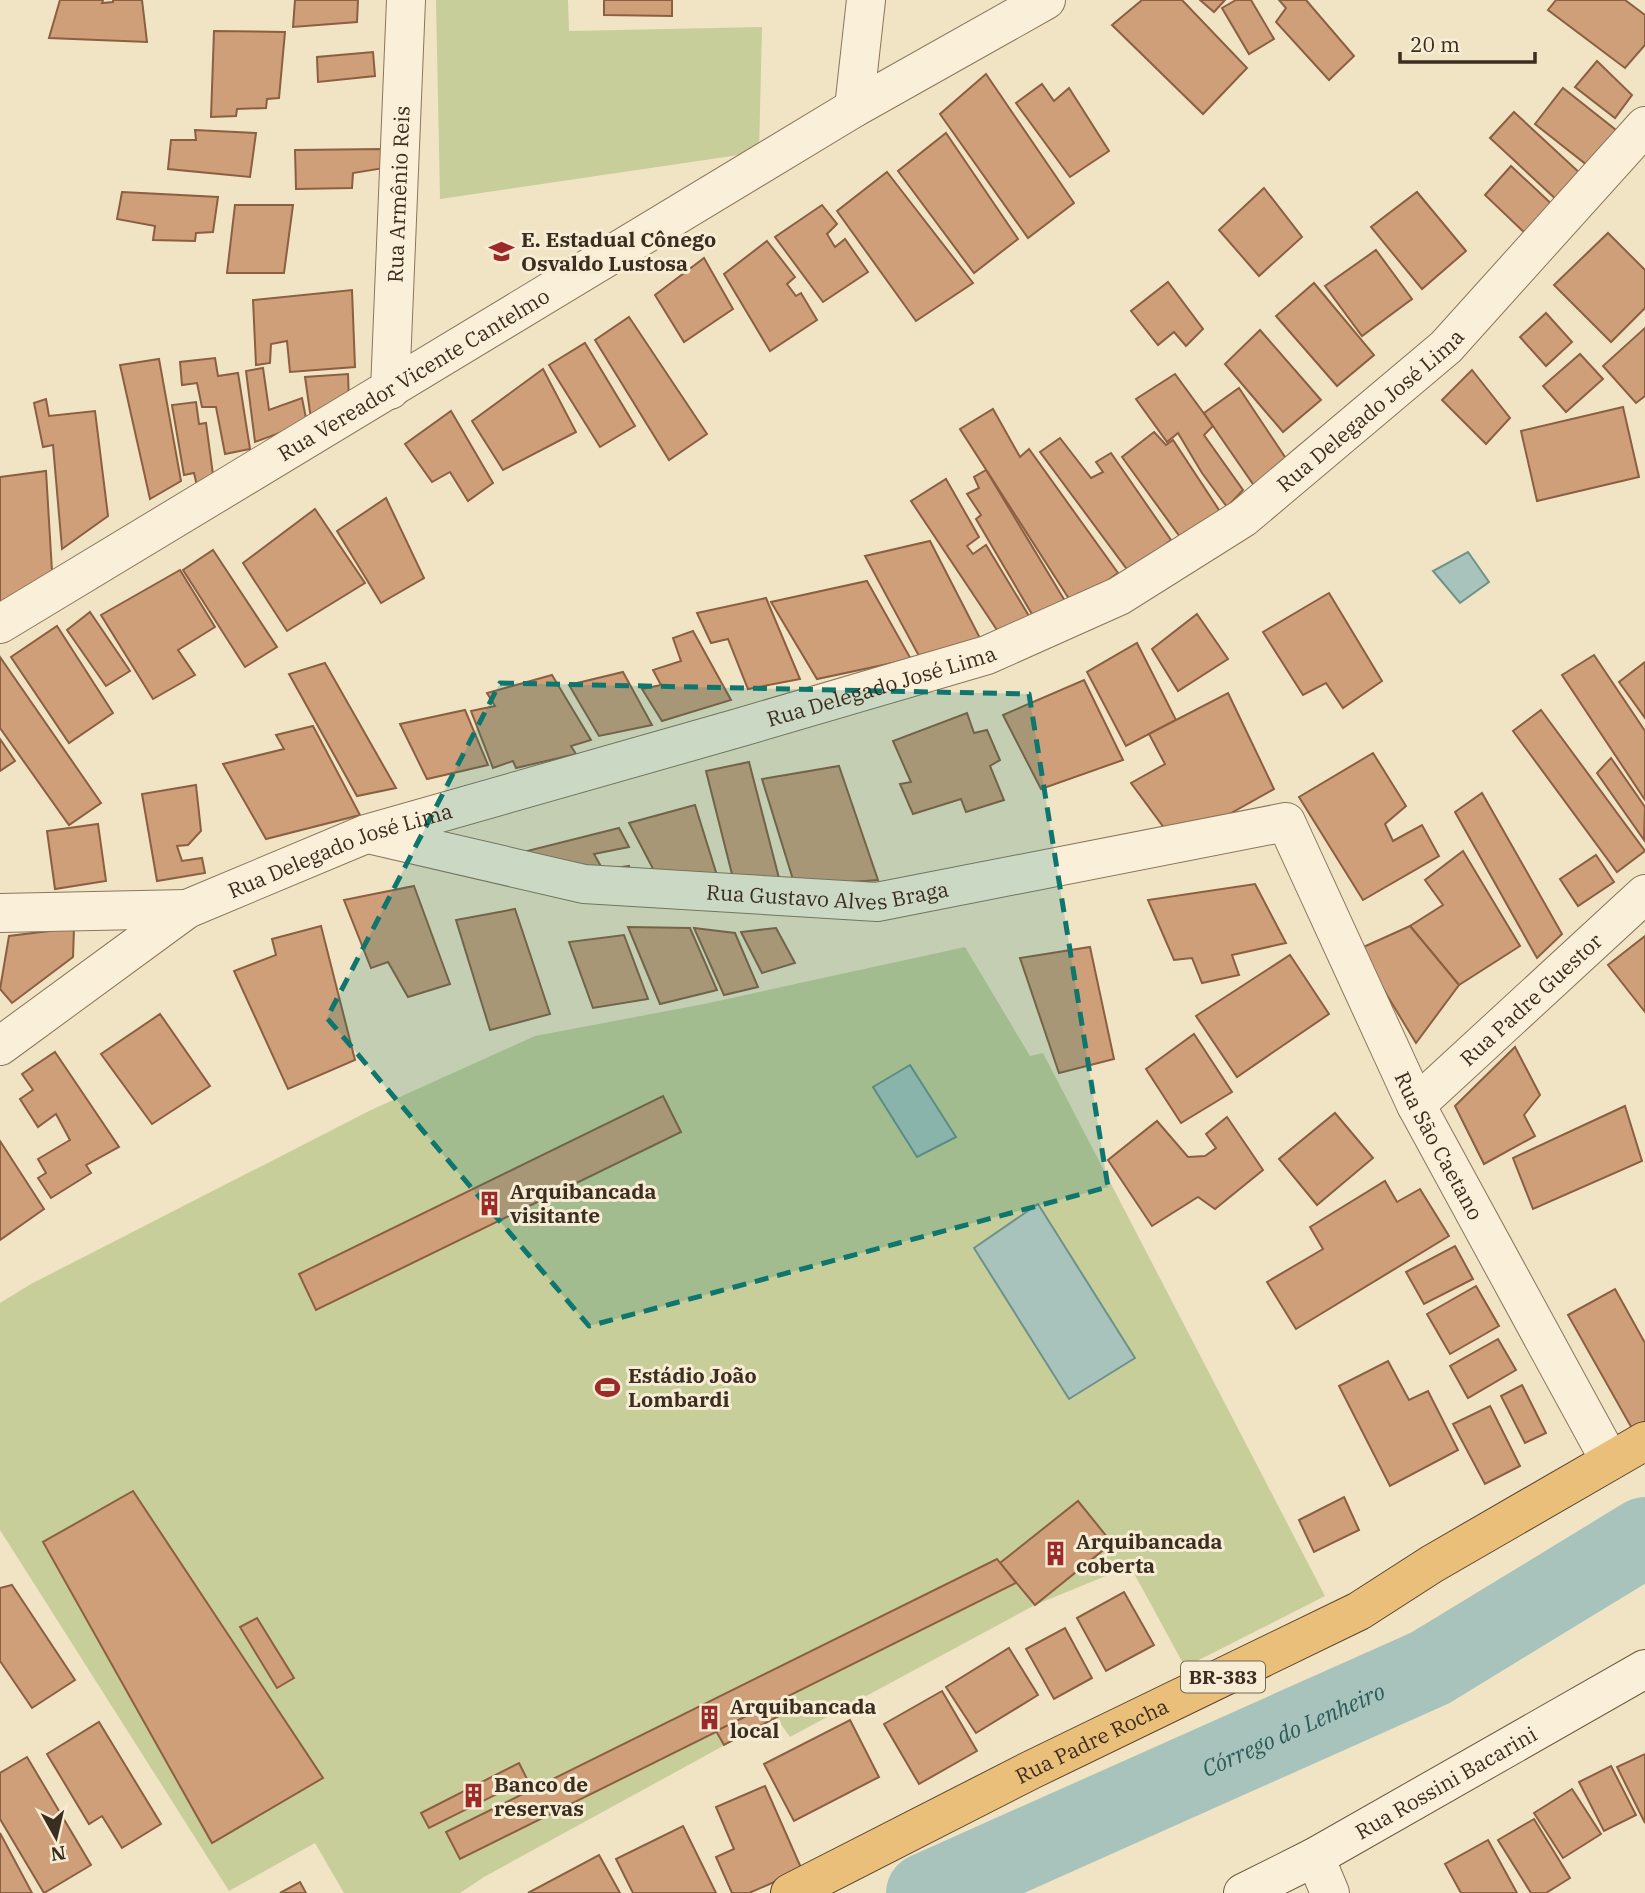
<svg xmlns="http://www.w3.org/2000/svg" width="1645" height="1893" viewBox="0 0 1645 1893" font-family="'IBM Plex Serif',serif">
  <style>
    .green { fill: #c7ce99 }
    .water { fill: #a7c3bb; stroke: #6d9289; stroke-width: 2 }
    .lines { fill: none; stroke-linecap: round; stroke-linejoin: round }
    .river { stroke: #a7c3bb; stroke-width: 80 }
    .building { fill: #cf9f7a; stroke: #8b5f40; stroke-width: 2 }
    .minor-casing { stroke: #8b755b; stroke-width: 40 }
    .secondary-casing { stroke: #6d563e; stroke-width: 40 }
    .trunk-casing { stroke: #59432f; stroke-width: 40 }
    .minor { stroke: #faf0d9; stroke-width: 38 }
    .secondary { stroke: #faf0d9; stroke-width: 38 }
    .trunk { stroke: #eabf79; stroke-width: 38 }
    .marked { fill: #0f766e; fill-opacity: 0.2; stroke: #0f766e; stroke-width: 5; stroke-dasharray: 14 9; stroke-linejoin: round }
    .labels { text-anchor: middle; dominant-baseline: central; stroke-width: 6; stroke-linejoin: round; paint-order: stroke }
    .shield { fill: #f7edd5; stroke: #736756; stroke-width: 2 }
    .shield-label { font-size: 19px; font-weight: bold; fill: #3b2d1f }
    .street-label { font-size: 21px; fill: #3b2d1f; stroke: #f7edd5 }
    .poi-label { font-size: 21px; font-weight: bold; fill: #3b2d1f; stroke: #f7edd5; text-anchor: start }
    .water-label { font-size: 23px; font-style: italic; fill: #2e5b59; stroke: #f7edd5 }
  </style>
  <rect width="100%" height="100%" fill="#f0e4c5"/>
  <g class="green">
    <polygon points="436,0 568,0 569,31 762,27 759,152 440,199"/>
    <polygon points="965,947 1030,1056 1043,1053 1325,1596 1185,1667 1130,1566 1035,1605 790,1737 776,1717 484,1877 460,1893 344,1893 315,1843 229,1891 0,1530 0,1303 31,1284 371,1110 535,1036 704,1004"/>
  </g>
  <g class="water">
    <polygon points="1468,552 1489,582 1460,603 1433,571"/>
    <polygon points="910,1065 956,1137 917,1157 873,1087"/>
    <polygon points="1038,1204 1135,1358 1069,1399 974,1248"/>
  </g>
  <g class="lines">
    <path class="river" id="s1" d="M 926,1893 L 1430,1668 L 1645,1537"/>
  </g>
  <g class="building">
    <polygon points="60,0 103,0 102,3 113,2 113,0 142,0 147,42 49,38"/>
    <polygon points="295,0 358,0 357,22 293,27"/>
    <polygon points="604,0 672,0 672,16 604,15"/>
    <polygon points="1142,0 1182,0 1247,68 1203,114 1112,25"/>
    <polygon points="1200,0 1225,0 1214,12"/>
    <polygon points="1236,0 1251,0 1274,39 1249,54 1222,8"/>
    <polygon points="1279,0 1306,0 1354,56 1329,80 1276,22 1286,8"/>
    <polygon points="1556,0 1625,0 1645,15 1645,45 1625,68 1548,10"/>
    <polygon points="214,31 285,32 279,98 267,99 266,108 237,109 236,116 211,117"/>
    <polygon points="373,52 375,76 318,82 317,57"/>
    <polygon points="1597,61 1632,95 1615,118 1575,87"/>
    <polygon points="986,74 1074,203 1028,238 940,114"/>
    <polygon points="1042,84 1054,101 1069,88 1109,151 1070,177 1016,103"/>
    <polygon points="1563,88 1621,134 1592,169 1535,124"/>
    <polygon points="1514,112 1583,176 1559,202 1490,138"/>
    <polygon points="195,130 256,133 250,177 168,169 171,140 196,140"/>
    <polygon points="946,133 1018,239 974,273 898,171"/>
    <polygon points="383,149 384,168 353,173 352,188 296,189 295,150"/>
    <polygon points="1511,166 1558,210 1531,239 1485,195"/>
    <polygon points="887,172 973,283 916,321 837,211"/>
    <polygon points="1264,188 1302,237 1259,276 1219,230"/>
    <polygon points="122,192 218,197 213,232 196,233 195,241 153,240 155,226 117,219"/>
    <polygon points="1417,192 1466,251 1422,289 1371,227"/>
    <polygon points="235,205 293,205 284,273 227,273"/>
    <polygon points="822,205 837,224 827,234 835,247 845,239 868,272 823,302 775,237"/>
    <polygon points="1608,233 1645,270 1645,308 1611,342 1554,285"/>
    <polygon points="767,241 795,277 787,284 796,296 801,293 817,320 770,351 724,274"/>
    <polygon points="1376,250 1412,299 1362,336 1325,286"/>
    <polygon points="704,258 733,309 684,342 655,295"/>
    <polygon points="1168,282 1203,329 1186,346 1174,332 1158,345 1131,311"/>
    <polygon points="1314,283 1374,355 1337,386 1276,316"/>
    <polygon points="352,290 355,367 290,372 287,341 271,344 270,363 256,365 253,300"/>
    <polygon points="1546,313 1572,342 1546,366 1520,337"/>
    <polygon points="629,317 707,434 669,460 595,340"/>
    <polygon points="1645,328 1645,396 1636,403 1603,366"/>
    <polygon points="1260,330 1321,400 1283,432 1225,364"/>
    <polygon points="585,343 635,426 600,447 549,365"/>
    <polygon points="1580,354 1603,379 1566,412 1543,386"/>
    <polygon points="215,358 218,376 238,373 250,449 225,454 216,407 202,407 197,383 182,385 180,362"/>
    <polygon points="159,359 181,481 150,499 120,365"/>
    <polygon points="263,368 269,410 302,398 307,423 255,442 246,371"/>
    <polygon points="543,369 576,432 503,470 472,421"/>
    <polygon points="1472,370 1510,418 1486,444 1442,400"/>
    <polygon points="348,374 349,402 312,426 305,377"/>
    <polygon points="1175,374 1213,426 1204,435 1243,490 1227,507 1202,473 1178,433 1167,442 1136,399"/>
    <polygon points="1239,388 1287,460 1255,487 1204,413"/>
    <polygon points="46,399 49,416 95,411 108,516 62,549 53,445 43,447 34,403"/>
    <polygon points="196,402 199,424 206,423 214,482 197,486 194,473 184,475 172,405"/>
    <polygon points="1623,407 1639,477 1537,501 1521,431"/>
    <polygon points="993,409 1020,457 1029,449 1118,573 1073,605 960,429"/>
    <polygon points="451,411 493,483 468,501 450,472 432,482 405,444"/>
    <polygon points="1154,432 1166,445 1173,440 1221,513 1183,541 1122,457"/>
    <polygon points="1060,438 1091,478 1103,472 1096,462 1111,453 1171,540 1129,572 1040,452"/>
    <polygon points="986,470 1068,606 1039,626 976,519 981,515 967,494 979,488 974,477"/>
    <polygon points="46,471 52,571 0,611 0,477"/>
    <polygon points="946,479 979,537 967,546 973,554 986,545 1029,616 999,633 911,501"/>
    <polygon points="386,498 424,578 381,603 337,531"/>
    <polygon points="315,509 365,583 287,631 243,563"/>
    <polygon points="930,541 983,644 919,656 865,556"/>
    <polygon points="213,550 277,647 245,667 183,570"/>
    <polygon points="180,570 215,627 178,650 195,675 153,699 101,615"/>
    <polygon points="867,581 912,661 897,662 817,679 771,602"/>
    <polygon points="1329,593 1382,681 1343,708 1326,683 1303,695 1263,632"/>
    <polygon points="766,598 800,679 748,689 728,639 711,643 697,613"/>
    <polygon points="90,612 130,671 106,686 67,630"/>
    <polygon points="1197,614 1228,659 1178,691 1152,649"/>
    <polygon points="57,626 113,713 69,743 11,657"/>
    <polygon points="693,631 731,700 662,721 642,689 661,685 653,670 681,661 673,638"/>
    <polygon points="1137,643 1176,720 1126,746 1087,672"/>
    <polygon points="1594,655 1645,731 1645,800 1562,675"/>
    <polygon points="0,657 101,803 69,825 0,728"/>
    <polygon points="1645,662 1645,718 1619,682"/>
    <polygon points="325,663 396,788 357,796 289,674"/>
    <polygon points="623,672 652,725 599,736 569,685"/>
    <polygon points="552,675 591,740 571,746 576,754 516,768 513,761 493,768 471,711 495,706 487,693"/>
    <polygon points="1084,680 1123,760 1041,789 1003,715"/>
    <polygon points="1228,693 1274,789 1176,844 1131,783 1165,764 1149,734"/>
    <polygon points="465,710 488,765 427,779 400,724"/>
    <polygon points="1541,710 1645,851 1617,872 1513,731"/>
    <polygon points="967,713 974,733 987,730 1000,760 990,766 1004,800 966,812 961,799 913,814 900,784 911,782 893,741"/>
    <polygon points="313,726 360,815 266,839 223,764 284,749 276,735"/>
    <polygon points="0,739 15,761 0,771"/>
    <polygon points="1373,753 1406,806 1385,824 1393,841 1422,825 1439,856 1363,900 1299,797"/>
    <polygon points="1611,758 1645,807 1644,840 1597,773"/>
    <polygon points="749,762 781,886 734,882 706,771"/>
    <polygon points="839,766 878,880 795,886 762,779"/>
    <polygon points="196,785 201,831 188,845 177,846 182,861 202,858 205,873 157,881 142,794"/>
    <polygon points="1482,793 1562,934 1537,958 1455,812"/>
    <polygon points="695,805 720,885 660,882 629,823"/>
    <polygon points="98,824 106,881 55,889 47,831"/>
    <polygon points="619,828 629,847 594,854 603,870 629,866 634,885 523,852"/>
    <polygon points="1463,851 1520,946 1459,985 1410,926 1443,905 1425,880"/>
    <polygon points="1596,855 1614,882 1578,906 1560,879"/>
    <polygon points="1255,884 1286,943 1232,955 1239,975 1202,983 1192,958 1174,960 1148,900"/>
    <polygon points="414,886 450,984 408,997 388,962 371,968 344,900"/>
    <polygon points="515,909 550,1014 490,1030 456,920"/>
    <polygon points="321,926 355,1060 288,1089 234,971 276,955 272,939"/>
    <polygon points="1410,926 1459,985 1416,1043 1359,949"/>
    <polygon points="628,927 690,928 717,990 660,1004"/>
    <polygon points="74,928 73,957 12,1003 0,989 9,936"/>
    <polygon points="694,928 735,933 758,987 724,995"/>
    <polygon points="776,928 795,963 762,973 741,932"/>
    <polygon points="624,935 648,999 593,1008 569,942"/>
    <polygon points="1645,936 1645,1012 1608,965"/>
    <polygon points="1090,947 1114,1059 1059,1073 1020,958"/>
    <polygon points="1290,955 1329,1014 1237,1077 1196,1016"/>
    <polygon points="160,1014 210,1086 152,1124 101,1054"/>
    <polygon points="1194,1034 1232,1092 1181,1123 1146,1069"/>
    <polygon points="1515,1047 1540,1095 1524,1115 1535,1136 1484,1164 1455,1106"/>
    <polygon points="55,1052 119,1147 86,1165 91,1173 51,1198 38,1178 46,1173 38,1159 70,1140 56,1114 38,1127 20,1099 33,1090 22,1074"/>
    <polygon points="663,1096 681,1132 316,1310 299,1274"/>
    <polygon points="1625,1106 1642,1161 1533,1209 1513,1158"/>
    <polygon points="1335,1113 1373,1158 1317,1205 1279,1159"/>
    <polygon points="1227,1117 1263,1170 1215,1209 1198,1197 1152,1226 1108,1160 1157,1121 1188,1157 1205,1156 1216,1148 1206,1134"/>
    <polygon points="0,1141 44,1209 0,1240"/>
    <polygon points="1385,1181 1397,1202 1420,1189 1449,1236 1296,1329 1267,1282 1323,1249 1310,1227"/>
    <polygon points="1455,1246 1473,1279 1424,1304 1406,1272"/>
    <polygon points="1476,1286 1499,1326 1450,1354 1427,1314"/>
    <polygon points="1615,1289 1645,1343 1645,1426 1634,1432 1568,1315"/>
    <polygon points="1498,1339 1516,1370 1468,1398 1450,1366"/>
    <polygon points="1388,1361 1409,1400 1428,1391 1458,1450 1390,1486 1339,1386"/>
    <polygon points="1522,1385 1546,1433 1525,1443 1501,1396"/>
    <polygon points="1490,1406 1520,1466 1485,1484 1453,1424"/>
    <polygon points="133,1491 323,1778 212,1843 43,1542"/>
    <polygon points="1344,1497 1359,1530 1314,1552 1299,1520"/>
    <polygon points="1078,1501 1112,1543 1035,1605 1000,1563"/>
    <polygon points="997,1559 1016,1583 460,1859 446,1832"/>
    <polygon points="12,1585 75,1680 32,1708 0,1661 0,1588"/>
    <polygon points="1124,1592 1154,1645 1106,1671 1077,1618"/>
    <polygon points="257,1618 294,1678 277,1688 240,1627"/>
    <polygon points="1065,1628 1092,1678 1054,1699 1026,1649"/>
    <polygon points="1009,1648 1038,1695 976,1733 946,1687"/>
    <polygon points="942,1691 977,1751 919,1784 884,1724"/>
    <polygon points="771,1704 777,1717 724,1745 716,1731"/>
    <polygon points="850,1720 879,1777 794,1821 764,1764"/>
    <polygon points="99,1722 161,1824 122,1848 102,1816 89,1824 47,1754"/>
    <polygon points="1645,1754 1645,1823 1617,1767"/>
    <polygon points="27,1757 91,1865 44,1893 0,1819 0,1773"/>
    <polygon points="519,1763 527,1779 429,1828 421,1813"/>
    <polygon points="1611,1766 1636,1815 1604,1831 1579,1782"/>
    <polygon points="765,1786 802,1870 749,1893 732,1893 716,1857 734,1849 716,1807"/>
    <polygon points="1572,1789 1601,1834 1563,1858 1534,1813"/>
    <polygon points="1534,1819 1570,1878 1546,1893 1531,1893 1498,1840"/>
    <polygon points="683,1826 716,1893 633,1893 616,1859"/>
    <polygon points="0,1833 32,1893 0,1893"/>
    <polygon points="1488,1840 1517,1893 1461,1893 1445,1864"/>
    <polygon points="599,1855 620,1893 528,1893"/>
    <polygon points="300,1882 306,1893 280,1893"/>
  </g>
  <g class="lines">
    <defs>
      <g id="minor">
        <polyline points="854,108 866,0"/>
        <path id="s2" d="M 390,390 L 406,0"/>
        <path id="s3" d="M 0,624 L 854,108 L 1046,0"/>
        <path id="s4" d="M 368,834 L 584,884 L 877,902 L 1286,822 L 1416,1105 L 1610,1461"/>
        <polyline points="0,913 187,909"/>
        <path id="s5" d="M 0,1046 L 187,909 L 366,834 L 738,728 L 987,655 L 1119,596 L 1243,518 L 1446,347 L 1645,126"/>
        <path id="s6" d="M 1416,1105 L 1645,894"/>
        <polyline points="1315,1857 1330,1893"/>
      </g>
      <g id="secondary">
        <path id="s7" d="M 1243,1893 L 1315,1857 L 1645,1669"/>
      </g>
      <g id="trunk">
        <path id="s8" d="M 790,1893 L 1031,1770 L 1359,1611 L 1432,1564 L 1645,1441"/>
      </g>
    </defs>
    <use href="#minor" class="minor-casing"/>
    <use href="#secondary" class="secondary-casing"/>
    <use href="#trunk" class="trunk-casing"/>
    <use href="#minor" class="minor"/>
    <use href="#secondary" class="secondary"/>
    <use href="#trunk" class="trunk"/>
  </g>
  <path class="marked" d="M 500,683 L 1029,694 L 1108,1187 L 589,1326 L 327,1018 Z"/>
  <defs>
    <symbol id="school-bare" viewBox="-9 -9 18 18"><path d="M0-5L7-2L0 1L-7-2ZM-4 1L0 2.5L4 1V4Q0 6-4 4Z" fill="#9c2a29" stroke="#f7edd5" stroke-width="2.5" paint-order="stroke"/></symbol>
    <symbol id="building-bare" viewBox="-9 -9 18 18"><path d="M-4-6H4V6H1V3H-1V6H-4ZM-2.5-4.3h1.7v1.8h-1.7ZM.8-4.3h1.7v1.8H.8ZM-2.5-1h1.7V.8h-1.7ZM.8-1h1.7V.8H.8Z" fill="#9c2a29" stroke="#f7edd5" stroke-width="2.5" paint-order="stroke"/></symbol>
    <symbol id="stadium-bare" viewBox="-9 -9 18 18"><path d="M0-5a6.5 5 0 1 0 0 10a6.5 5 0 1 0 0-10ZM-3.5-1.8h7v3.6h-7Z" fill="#9c2a29" stroke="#f7edd5" stroke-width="2.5" paint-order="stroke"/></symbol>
  </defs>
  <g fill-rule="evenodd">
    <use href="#school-bare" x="484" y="234" width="35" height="35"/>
    <use href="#building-bare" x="472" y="1186" width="35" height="35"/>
    <use href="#stadium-bare" x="590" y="1370" width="35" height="35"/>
    <use href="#building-bare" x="1038" y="1536" width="35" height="35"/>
    <use href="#building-bare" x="692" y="1700" width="35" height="35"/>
    <use href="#building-bare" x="456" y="1778" width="35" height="35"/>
  </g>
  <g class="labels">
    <rect class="shield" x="1181" y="1661.5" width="84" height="31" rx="5"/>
    <g class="shield-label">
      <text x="1223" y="1677">BR-383</text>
    </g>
    <g class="street-label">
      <text stroke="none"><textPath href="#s2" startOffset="196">Rua Armênio Reis</textPath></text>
      <text stroke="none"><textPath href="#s3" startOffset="483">Rua Vereador Vicente Cantelmo</textPath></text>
      <text stroke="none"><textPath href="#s5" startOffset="1530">Rua Delegado José Lima</textPath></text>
      <text stroke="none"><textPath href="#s5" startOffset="962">Rua Delegado José Lima</textPath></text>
      <text stroke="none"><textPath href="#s5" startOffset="396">Rua Delegado José Lima</textPath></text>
      <text stroke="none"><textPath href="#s4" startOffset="466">Rua Gustavo Alves Braga</textPath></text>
      <text stroke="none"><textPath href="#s6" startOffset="156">Rua Padre Guestor</textPath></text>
      <text stroke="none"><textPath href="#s4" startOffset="1290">Rua São Caetano</textPath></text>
      <text stroke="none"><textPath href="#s8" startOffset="338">Rua Padre Rocha</textPath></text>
      <text stroke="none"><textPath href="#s7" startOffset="231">Rua Rossini Bacarini</textPath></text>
    </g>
    <g class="poi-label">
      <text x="521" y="239">E. Estadual Cônego<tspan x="521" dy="24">Osvaldo Lustosa</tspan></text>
      <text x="510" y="1191">Arquibancada<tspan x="510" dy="24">visitante</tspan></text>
      <text x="628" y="1375">Estádio João<tspan x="628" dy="24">Lombardi</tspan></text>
      <text x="1076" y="1541">Arquibancada<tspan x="1076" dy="24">coberta</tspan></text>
      <text x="730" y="1706">Arquibancada<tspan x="730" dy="24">local</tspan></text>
      <text x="494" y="1784">Banco de<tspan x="494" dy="24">reservas</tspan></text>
    </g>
    <g class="water-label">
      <text stroke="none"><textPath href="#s1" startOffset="402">Córrego do Lenheiro</textPath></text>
    </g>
  </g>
  <g transform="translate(56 1837) rotate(172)" stroke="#f7edd5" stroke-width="5" paint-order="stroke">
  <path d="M0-5L12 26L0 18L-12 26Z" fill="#3b2d1f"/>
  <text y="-10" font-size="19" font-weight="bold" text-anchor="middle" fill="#3b2d1f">N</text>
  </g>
  <path d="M1400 52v10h135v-10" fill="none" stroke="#3b2d1f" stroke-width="3.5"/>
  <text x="1410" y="52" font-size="21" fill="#3b2d1f" stroke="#f7edd5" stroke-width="5" paint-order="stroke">20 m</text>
</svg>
